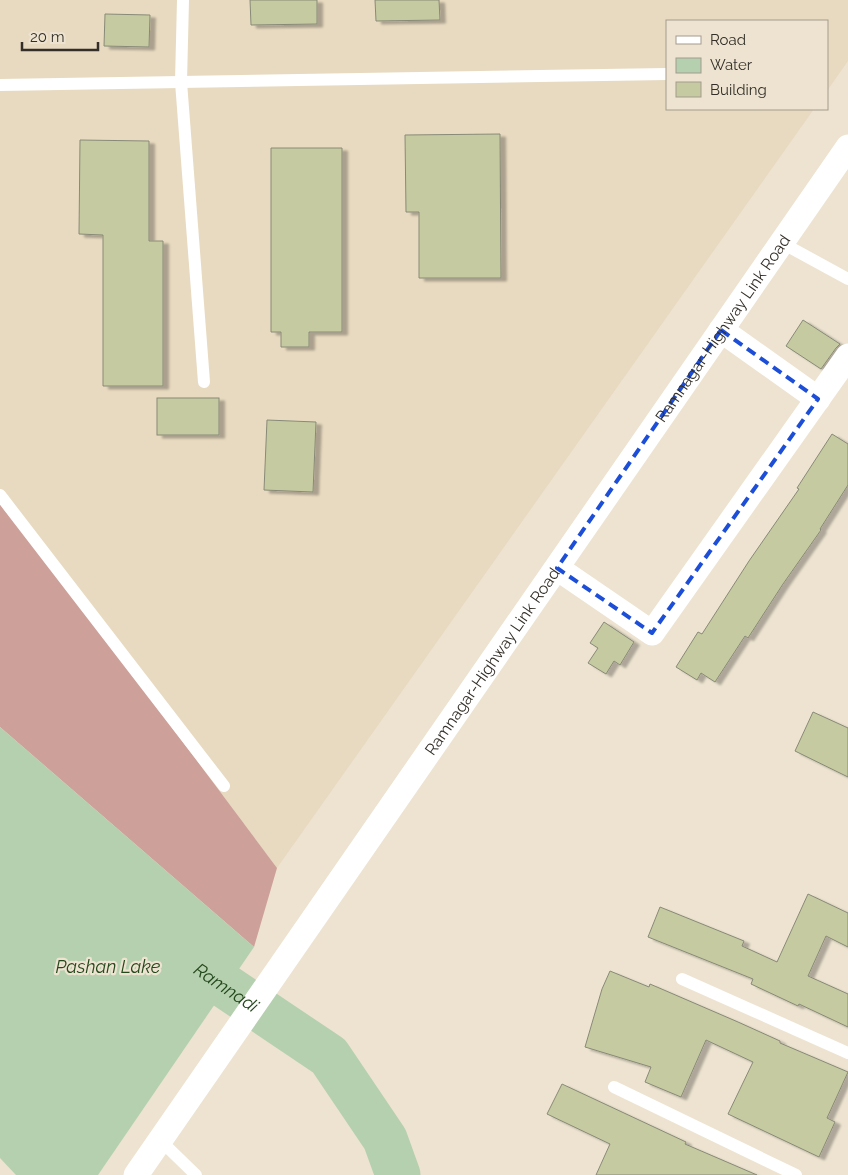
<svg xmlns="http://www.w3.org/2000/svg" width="848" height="1175" viewBox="0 0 848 1175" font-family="Raleway,sans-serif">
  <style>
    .built { fill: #e8dac0 }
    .forest { fill: #cda09a }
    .water { fill: #b5d0af }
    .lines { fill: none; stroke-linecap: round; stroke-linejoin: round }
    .river { stroke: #b5d0af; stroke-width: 45 }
    .building { fill: #c6caa1; stroke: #888a77; filter: url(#shadow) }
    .service { stroke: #fff; stroke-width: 12 }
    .minor { stroke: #fff; stroke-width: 25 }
    .marked { fill: none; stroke: #1d4ed8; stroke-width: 4; stroke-dasharray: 10 6; stroke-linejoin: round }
    .labels { text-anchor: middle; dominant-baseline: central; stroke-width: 4.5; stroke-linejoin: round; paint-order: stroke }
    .street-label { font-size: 16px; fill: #332f28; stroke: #ede3d0 }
    .water-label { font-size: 18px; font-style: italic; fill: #23481b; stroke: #ede3d0 }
  </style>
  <defs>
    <filter id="shadow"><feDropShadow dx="5.5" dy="3" stdDeviation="1" flood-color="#0004"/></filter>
  </defs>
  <rect width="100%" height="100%" fill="#ede3d0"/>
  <polygon class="built" points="0,0 848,0 848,61 827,91 827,21 667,21 667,109 814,109 277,868 0,497"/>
  <polygon class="forest" points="0,497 277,868 254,947 0,727"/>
  <polygon class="water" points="0,727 254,947 98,1175 16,1175 0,1158"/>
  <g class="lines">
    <path class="river" id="s1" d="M 176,953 L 329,1056 L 385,1139 L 398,1175"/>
  </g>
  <g class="building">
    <polygon points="250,0 317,0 317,24 251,25"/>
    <polygon points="375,0 439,0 440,20 376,21"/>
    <polygon points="105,14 150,15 149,47 104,46"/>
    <polygon points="500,134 501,278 419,278 419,212 406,212 405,135"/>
    <polygon points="80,140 149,141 149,241 163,241 163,386 103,386 103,235 79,234"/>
    <polygon points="271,148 342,148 342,332 309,332 309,347 281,347 281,332 271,332"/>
    <polygon points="803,320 840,344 836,348 821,369 786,346"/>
    <rect x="157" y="398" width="62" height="37"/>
    <polygon points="267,420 316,422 313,492 264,490"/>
    <polygon points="832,434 848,444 848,485 820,529 821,530 783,584 748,638 745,636 715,682 701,673 697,680 676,667 698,632 702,634 749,561 799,489 797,488"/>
    <polygon points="604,622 634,642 620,665 614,661 606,674 588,663 598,648 590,643"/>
    <polygon points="813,712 848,728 848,777 795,751"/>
    <polygon points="808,894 848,913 848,947 826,936 808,976 848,994 848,1027 799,1004 798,1006 751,984 753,979 648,937 660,907 744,941 742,946 777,962"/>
    <polygon points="610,971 649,987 650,984 738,1022 780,1041 780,1043 848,1072 827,1118 835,1122 819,1157 728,1114 753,1062 706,1040 681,1097 645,1082 651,1067 585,1047 602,989"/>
    <polygon points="562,1084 686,1142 685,1144 757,1175 596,1175 610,1144 547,1114"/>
  </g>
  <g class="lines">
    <g class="service">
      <polyline points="183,0 181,82 204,382"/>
      <polyline points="0,85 667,74"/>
      <polyline points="782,243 848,279"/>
      <polyline points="0,495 224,786"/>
      <polyline points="682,979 848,1053"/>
      <polyline points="614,1087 796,1175"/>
      <polyline points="160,1140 196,1175"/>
    </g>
    <g class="minor">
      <polyline points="721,330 818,399"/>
      <polyline points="557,568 652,633 848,356"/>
      <path id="s2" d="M 136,1175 L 848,147"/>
    </g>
  </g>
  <path class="marked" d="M 721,330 L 818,399 L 652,633 L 557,568 Z"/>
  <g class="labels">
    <g class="street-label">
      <text stroke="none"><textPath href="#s2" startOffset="1030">Ramnagar-Highway Link Road</textPath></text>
      <text stroke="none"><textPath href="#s2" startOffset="625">Ramnagar-Highway Link Road</textPath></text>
    </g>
    <g class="water-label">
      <text x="108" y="966">Pashan Lake</text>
      <text stroke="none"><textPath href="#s1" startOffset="61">Ramnadi</textPath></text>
    </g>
  </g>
  <rect x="666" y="20" width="162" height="90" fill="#ede3d0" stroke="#a39b8d"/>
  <rect x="676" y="36" width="25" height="8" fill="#ffffff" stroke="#a39b8d"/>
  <text x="710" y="45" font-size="15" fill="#332f28">Road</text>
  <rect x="676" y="58" width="25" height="15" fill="#b5d0af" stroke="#a39b8d"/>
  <text x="710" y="70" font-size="15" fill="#332f28">Water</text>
  <rect x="676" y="82" width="25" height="15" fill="#c6caa1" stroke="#a39b8d"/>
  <text x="710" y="95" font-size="15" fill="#332f28">Building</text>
  <path d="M22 42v8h76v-8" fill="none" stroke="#332f28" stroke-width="2.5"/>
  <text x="30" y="42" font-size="15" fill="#332f28" stroke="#ede3d0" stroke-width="4" paint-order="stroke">20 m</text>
</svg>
